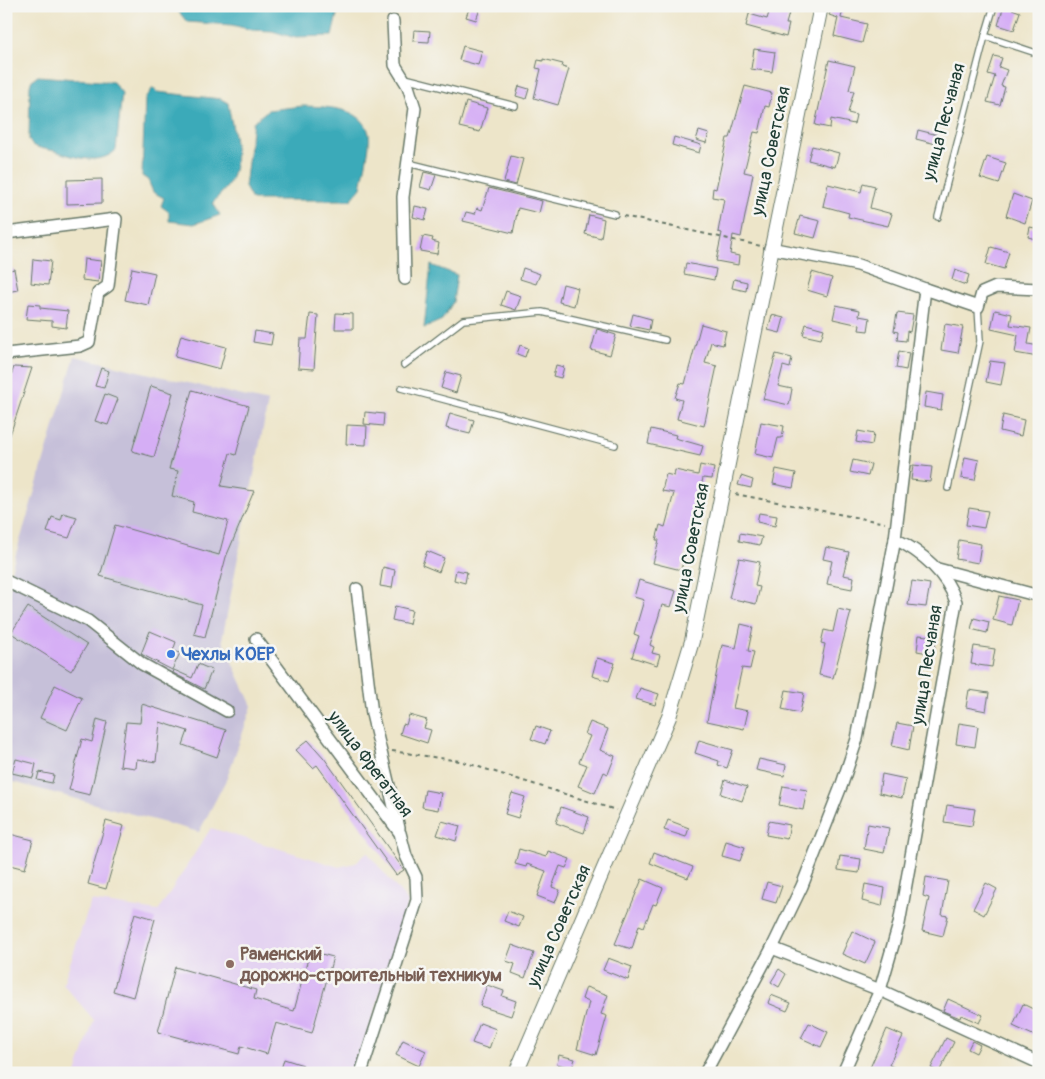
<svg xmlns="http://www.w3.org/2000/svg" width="1045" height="1079" viewBox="0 0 1045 1079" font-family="Pangolin,sans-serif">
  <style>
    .built { fill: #e4d3f1 }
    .industrial { fill: #c6c0d9 }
    .water { fill: #3baab9; stroke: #2d7476 }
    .building { fill: #d5aef5 }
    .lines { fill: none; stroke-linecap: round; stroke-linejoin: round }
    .service-casing { stroke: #677868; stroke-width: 8 }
    .minor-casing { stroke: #677868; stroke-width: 14 }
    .tertiary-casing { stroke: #677868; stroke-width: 16 }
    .path { stroke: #677868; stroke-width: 2; stroke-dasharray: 4 4; stroke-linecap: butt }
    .service { stroke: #fff; stroke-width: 5.5 }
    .minor { stroke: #fff; stroke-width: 11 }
    .tertiary { stroke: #fff; stroke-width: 14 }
    .shop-dot { fill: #3f7fe0; stroke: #f6f6f2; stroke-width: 2 }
    .education-dot { fill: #8d6e63; stroke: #f6f6f2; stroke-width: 2 }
    .labels { text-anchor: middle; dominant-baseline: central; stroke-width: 5; stroke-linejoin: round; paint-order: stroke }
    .street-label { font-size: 18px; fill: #1f3d34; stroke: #f6f6f2 }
    .shop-label { font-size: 18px; font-weight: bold; fill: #366cbe; stroke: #f6f6f2; text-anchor: start }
    .education-label { font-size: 18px; font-weight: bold; fill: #785e54; stroke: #f6f6f2; text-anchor: start }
  </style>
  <rect width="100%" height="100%" fill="#f6f6f2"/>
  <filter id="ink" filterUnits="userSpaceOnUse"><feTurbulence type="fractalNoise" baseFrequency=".02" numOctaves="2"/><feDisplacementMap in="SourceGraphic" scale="10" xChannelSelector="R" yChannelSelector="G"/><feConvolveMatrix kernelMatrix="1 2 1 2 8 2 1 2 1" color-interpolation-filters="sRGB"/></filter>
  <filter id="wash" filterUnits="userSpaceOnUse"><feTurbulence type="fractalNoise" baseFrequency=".0096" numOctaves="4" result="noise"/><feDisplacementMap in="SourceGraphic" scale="20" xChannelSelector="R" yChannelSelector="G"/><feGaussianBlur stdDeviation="1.12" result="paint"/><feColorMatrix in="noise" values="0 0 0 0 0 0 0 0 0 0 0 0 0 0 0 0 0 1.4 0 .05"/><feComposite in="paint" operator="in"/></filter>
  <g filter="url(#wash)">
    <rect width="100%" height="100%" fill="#ede5c9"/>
    <polygon class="built" points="211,828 339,867 356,863 367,852 408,902 356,1073 76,1073 94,1020 63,984 91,901 158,911"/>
    <polygon class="industrial" points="75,356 268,402 222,640 252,706 227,778 199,832 6,780 6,595 12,582 8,581"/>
    <g class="water">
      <polygon points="174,6 339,6 332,36 292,37 272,31 252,30 232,25 187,22"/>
      <path d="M 38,76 L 113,82 L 122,93 L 116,150 C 100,166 74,157 55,151 C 47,149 40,149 32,145 L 29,140 L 30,85 L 32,80 Z"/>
      <path d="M 153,88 L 157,92 L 221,99 L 228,103 C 232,128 244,165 226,188 C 222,193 217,197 213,203 L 220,215 L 194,224 L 169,221 L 169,212 L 161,206 L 164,198 L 153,192 L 148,180 L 142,176 L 145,99 Z"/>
      <path d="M 303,106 C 325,107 363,106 369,134 C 371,147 363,174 361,188 L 351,200 L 252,200 L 245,187 L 253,122 L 268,110 Z"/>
      <polygon points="431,265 457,275 453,302 442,320 424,328"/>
    </g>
    <g id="blocks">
      <g class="building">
        <polygon points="470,6 480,9 476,20 466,17"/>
        <polygon points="771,6 791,6 786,24 789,24 786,37 746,26 749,14 767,19"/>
        <polygon points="833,6 843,9 841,18 867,24 862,43 834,36 838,18 829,15"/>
        <polygon points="1004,6 1020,12 1014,30 998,25"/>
        <polygon points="414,30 430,31 429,42 413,41"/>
        <polygon points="463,46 482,51 478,65 459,60"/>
        <polygon points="754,49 775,52 772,72 751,69"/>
        <polygon points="994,56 1002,58 999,67 1007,70 1001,86 1005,87 1000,105 987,102 995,76 988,74"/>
        <polygon points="543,59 563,64 562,67 569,69 558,105 534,98 541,69 536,68 538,60 543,61"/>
        <polygon points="829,60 855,66 849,90 854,91 848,113 856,115 854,124 831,119 830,128 815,125"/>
        <polygon points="519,86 529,89 526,99 516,96"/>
        <polygon points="745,86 772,93 769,107 765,106 759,133 754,132 744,172 753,174 741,237 733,235 730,254 739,256 738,265 716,261 722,233 718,232 724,199 712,197 713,188 716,189 727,138 730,138"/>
        <polygon points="466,102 487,108 480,132 459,127"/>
        <polygon points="918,130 938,135 936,144 916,139"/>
        <polygon points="699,131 709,134 706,143 696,140"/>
        <polygon points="674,137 701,145 699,153 672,145"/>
        <polygon points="812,146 839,153 835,167 808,160"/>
        <polygon points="511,156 523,159 516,185 504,182"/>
        <polygon points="987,157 1006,163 999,184 980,178"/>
        <polygon points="424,172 436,175 431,190 420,187"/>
        <polygon points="102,179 102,203 67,204 67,180"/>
        <polygon points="863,183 875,186 870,208 892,214 888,226 848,217 849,213 823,206 828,184 861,192"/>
        <polygon points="489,188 542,201 539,213 518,208 513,233 463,221 466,212 475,214 477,208 482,210"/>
        <polygon points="1013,194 1032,201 1025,223 1006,216"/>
        <polygon points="415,206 428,209 425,220 413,217"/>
        <polygon points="589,215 604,219 601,238 585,234"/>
        <polygon points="800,216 820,221 815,238 795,233"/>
        <polygon points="1030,227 1039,229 1039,240 1028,237"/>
        <polygon points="423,236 433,238 432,241 439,243 437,254 420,251"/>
        <polygon points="991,247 1009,252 1004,269 986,264"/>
        <polygon points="33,259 51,261 48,285 31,283"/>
        <polygon points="84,259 101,261 98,282 82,280"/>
        <polygon points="686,263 716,269 714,280 684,274"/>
        <polygon points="132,268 155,273 148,305 125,300"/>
        <polygon points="523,268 540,274 536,284 520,279"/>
        <polygon points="14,269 18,290 6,292 6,271"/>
        <polygon points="955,270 969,275 966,285 952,280"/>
        <polygon points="812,272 832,278 827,296 807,290"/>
        <polygon points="734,279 747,282 746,291 732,288"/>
        <polygon points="563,284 578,288 574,306 559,302"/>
        <polygon points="506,291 521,296 516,310 501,305"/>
        <polygon points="28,304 40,305 40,308 68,311 66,328 52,326 52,321 26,319"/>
        <polygon points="836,305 860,310 859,316 870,318 868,331 859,330 860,325 833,319"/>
        <polygon points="995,310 1012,314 1010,325 1031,328 1028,344 1039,346 1038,357 1015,353 1018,335 991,329"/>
        <polygon points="336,313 353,314 353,329 335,329"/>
        <polygon points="897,313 913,315 910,332 907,331 906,341 897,340 898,332 894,331"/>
        <polygon points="310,314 318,315 314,369 298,368 300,339 307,339"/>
        <polygon points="633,314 651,319 649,330 630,326"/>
        <polygon points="772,315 784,318 780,333 768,330"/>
        <polygon points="701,324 726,331 723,345 711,342 705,363 717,366 704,426 677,419 682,400 675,398 680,383 685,384"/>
        <polygon points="806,324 824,329 821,339 803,335"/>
        <polygon points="945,324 963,327 958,353 941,350"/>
        <polygon points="597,329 616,335 610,355 591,350"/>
        <polygon points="255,331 273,334 271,345 253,342"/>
        <polygon points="181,335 226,347 220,369 175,357"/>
        <polygon points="520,345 528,348 525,357 517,354"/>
        <polygon points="899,351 909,353 906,370 896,368"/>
        <polygon points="776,354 792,358 790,368 783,366 778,386 792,389 789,405 763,399"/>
        <polygon points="990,361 1005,363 1001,385 986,382"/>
        <polygon points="556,365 564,367 561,378 553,376"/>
        <polygon points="14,367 32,368 8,441 6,440 6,389"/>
        <polygon points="101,368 109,371 104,388 95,386"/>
        <polygon points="446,372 461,376 456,393 441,388"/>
        <polygon points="151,386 173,393 154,457 132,451"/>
        <polygon points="192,390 249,406 236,455 230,453 221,486 254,491 226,557 205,637 194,634 202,605 100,576 115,525 219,555 228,521 192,512 194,502 172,496 178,471 169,469"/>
        <polygon points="926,392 943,395 941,410 924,407"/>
        <polygon points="105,394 118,399 108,425 95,421"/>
        <polygon points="365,412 384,414 383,426 364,424"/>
        <polygon points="450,413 474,420 470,434 446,428"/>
        <polygon points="1003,415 1024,420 1021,436 1000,431"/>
        <polygon points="761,422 784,426 782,438 778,438 773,458 755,454"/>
        <polygon points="347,425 367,426 366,445 346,444"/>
        <polygon points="651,429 676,435 675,438 703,446 700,456 648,444"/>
        <polygon points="858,431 874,434 872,445 856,442"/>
        <polygon points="965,457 979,460 975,480 961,478"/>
        <polygon points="853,460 871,464 868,476 850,472"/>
        <polygon points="700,465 714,468 712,479 703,478 681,570 653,563 659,540 656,540 660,525 665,527 674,493 662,491 666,474 674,476 675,470 698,475"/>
        <polygon points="913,465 932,467 930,482 911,480"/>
        <polygon points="776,469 796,473 793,488 773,484"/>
        <polygon points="741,476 753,480 751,488 738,485"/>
        <polygon points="969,508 988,511 984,528 966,525"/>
        <polygon points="63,513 77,517 69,538 47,532 52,517 61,520"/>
        <polygon points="759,513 777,516 775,526 757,522"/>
        <polygon points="740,533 762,537 760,545 739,541"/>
        <polygon points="959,540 981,544 978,563 956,559"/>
        <polygon points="826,547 849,552 843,575 854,577 852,589 827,584 832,561 823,559"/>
        <polygon points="427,551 444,558 439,572 422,565"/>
        <polygon points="739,558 760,562 755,586 760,587 756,604 729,598"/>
        <polygon points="383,567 395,570 392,588 380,586"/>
        <polygon points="456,570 467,572 465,583 454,580"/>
        <polygon points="639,580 676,591 671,607 662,605 650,645 654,647 652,653 660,655 657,665 632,657 639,636 634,634 644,600 634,597"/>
        <polygon points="912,581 930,584 926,607 908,605"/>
        <polygon points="999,596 1018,600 1012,625 993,620"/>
        <polygon points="395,606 412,610 409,624 392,620"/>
        <polygon points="28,607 87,645 71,671 11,633"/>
        <polygon points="838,609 851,612 833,678 819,675 825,644 821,643 824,630 833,632"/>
        <polygon points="974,618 989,622 987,633 971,629"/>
        <polygon points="741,624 753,627 748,651 754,652 750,669 742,668 733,708 748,711 744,729 707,721 722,645 736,648"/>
        <polygon points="150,631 176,642 173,651 180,653 172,670 141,654"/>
        <polygon points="919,635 936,637 934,654 917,651"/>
        <polygon points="974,646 995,649 992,667 971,664"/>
        <polygon points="597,658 615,663 609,681 592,676"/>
        <polygon points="198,664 212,670 204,689 173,673 174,670 192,678"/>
        <polygon points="55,685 82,698 67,730 40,718"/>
        <polygon points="640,688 659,694 655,705 636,699"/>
        <polygon points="786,690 804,693 800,713 782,709"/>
        <polygon points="969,690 989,693 986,711 966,707"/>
        <polygon points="142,704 226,730 217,757 183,745 188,731 160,722 156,762 137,759 136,768 120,766 126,722 140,723"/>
        <polygon points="409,715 427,720 424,728 431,730 427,743 400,734 403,724 406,725"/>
        <polygon points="97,719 107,722 90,795 69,790 82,739 92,742"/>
        <polygon points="590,722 608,729 600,750 615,756 608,774 604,772 595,793 578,786 587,765 579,762 590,736 585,734"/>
        <polygon points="897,723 913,726 909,750 892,746"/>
        <polygon points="959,723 978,726 975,747 956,744"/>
        <polygon points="536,726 550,731 545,744 531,739"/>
        <polygon points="308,740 324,758 404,870 396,875 317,765 313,768 296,750"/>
        <polygon points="699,740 733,750 727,768 718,765 719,761 695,753"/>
        <polygon points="16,759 36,764 33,778 12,773"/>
        <polygon points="759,759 786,765 784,776 756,770"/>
        <polygon points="39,772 54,775 52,783 37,780"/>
        <polygon points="882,774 906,779 902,798 879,793"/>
        <polygon points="725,780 747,787 742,801 721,794"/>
        <polygon points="783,786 807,790 803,810 779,805"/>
        <polygon points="425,790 441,793 438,810 422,807"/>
        <polygon points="512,793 525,797 518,818 505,814"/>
        <polygon points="947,805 975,809 972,826 944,822"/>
        <polygon points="561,807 589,817 584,833 556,823"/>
        <polygon points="668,820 689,828 686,837 664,830"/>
        <polygon points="106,821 124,826 106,889 88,884"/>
        <polygon points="442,821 460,826 456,841 437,835"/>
        <polygon points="769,821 790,825 787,839 766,835"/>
        <polygon points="868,824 889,828 884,853 864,849"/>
        <polygon points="6,833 33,840 25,869 6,864"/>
        <polygon points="726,841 745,847 740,861 722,856"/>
        <polygon points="519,849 546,857 548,851 570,859 566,868 560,866 552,887 560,890 555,903 537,896 546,871 527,864 526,867 515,864"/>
        <polygon points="654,852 693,867 688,878 650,863"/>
        <polygon points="840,856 861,859 859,873 838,870"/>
        <polygon points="926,877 948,881 942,915 948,916 943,936 922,931 929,898 923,896"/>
        <polygon points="642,879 663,888 656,905 653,904 644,927 639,925 632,949 615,944"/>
        <polygon points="767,882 782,886 776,903 762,899"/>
        <polygon points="986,883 997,889 984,915 973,909"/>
        <polygon points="865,884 885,888 882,906 862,901"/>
        <polygon points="508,911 523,917 519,927 504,921"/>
        <polygon points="135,913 155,919 133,997 113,991"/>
        <polygon points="852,931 875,942 865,964 842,954"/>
        <polygon points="512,945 534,953 525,978 512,973 515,964 506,961"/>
        <polygon points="310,951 333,957 312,1033 276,1023 267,1054 241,1046 239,1054 158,1032 175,967 256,990 254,999 294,1011"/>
        <polygon points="608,958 632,967 628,980 603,970"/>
        <polygon points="779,969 786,974 779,987 771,982"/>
        <polygon points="487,985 504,991 502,996 516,1001 511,1016 480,1006"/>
        <polygon points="586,987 608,995 601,1014 607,1016 596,1055 577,1049 589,1002 582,999"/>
        <polygon points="771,995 791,1003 787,1011 768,1003"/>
        <polygon points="948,999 983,1015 979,1023 961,1015 960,1018 943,1011"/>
        <polygon points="1023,1004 1039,1012 1039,1028 1035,1036 1013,1026"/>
        <polygon points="480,1023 496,1029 489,1049 472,1043"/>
        <polygon points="809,1023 828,1032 821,1047 801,1038"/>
        <polygon points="887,1029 903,1036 889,1065 907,1073 875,1073 869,1070"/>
        <polygon points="946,1038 954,1042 939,1072 931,1068"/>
        <polygon points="403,1040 426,1051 419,1066 396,1055"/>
        <polygon points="972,1041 980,1045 976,1053 968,1049"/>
        <polygon points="559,1055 575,1059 572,1068 557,1064"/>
        <polygon points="284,1059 303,1065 301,1073 280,1073"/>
      </g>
    </g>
  </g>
  <g filter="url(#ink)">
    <use href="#blocks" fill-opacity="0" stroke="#677868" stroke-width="1"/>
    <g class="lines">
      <defs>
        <g id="service">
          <polyline points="994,6 985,36 1039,54"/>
          <polyline points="405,78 515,106"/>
          <polyline points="408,163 615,214"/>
          <polyline points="938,217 985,36"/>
          <polyline points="404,365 463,320 542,312 665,340"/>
          <polyline points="401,388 615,445"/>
          <polyline points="948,488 980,341 978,307"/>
        </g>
        <g id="minor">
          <polyline points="393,21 395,65 408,86 415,108 403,197 405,279"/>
          <polyline points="6,233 116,219 108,286 98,293 89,342 80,346 6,354"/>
          <path d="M 770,248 L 858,265 L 925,289 L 895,539 C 922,552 947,574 956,602 L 899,924 L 880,990 L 843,1073"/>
          <polyline points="925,289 978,307 982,293 996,287 1039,289"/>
          <polyline points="938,569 1039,596"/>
          <polyline points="6,581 88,621 142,664 227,711"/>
          <polyline points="357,589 372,714 399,828"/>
          <polyline points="256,639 400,833 406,856 416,877 417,900 361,1073"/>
          <polyline points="772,948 802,886 842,784 857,739 895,539"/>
          <polyline points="705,1073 772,948 880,990 1039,1063"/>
        </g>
        <polyline id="tertiary" points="516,1073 669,717 692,641 821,6"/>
      </defs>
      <use href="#service" class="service-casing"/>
      <use href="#minor" class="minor-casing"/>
      <use href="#tertiary" class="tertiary-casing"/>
      <g class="path">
        <polyline points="394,12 395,6"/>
        <polyline points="623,216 761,246"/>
        <polyline points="735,494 885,523"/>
        <polyline points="392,751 460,761 616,810"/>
      </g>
      <use href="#service" class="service"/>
      <use href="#minor" class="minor"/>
      <use href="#tertiary" class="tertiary"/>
    </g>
  </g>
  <circle class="shop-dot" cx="171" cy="654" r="5"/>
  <circle class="education-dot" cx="230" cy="964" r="5"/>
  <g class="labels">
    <g class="street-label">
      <text transform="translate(944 122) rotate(-75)">улица Песчаная</text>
      <text transform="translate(771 151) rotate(-78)">улица Советская</text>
      <text transform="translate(691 548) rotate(-79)">улица Советская</text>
      <text transform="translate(927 665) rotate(-81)">улица Песчаная</text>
      <text transform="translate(370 764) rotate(53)">улица Фрегатная</text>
      <text transform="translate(559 926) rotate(-66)">улица Советская</text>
    </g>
    <g class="shop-label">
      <text x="181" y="654">Чехлы КОЕР</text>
    </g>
    <g class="education-label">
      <text x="240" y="954">Раменский<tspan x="240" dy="21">дорожно-строительный техникум</tspan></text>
    </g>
  </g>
  <rect width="1045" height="1079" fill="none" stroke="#f6f6f2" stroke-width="25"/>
</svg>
